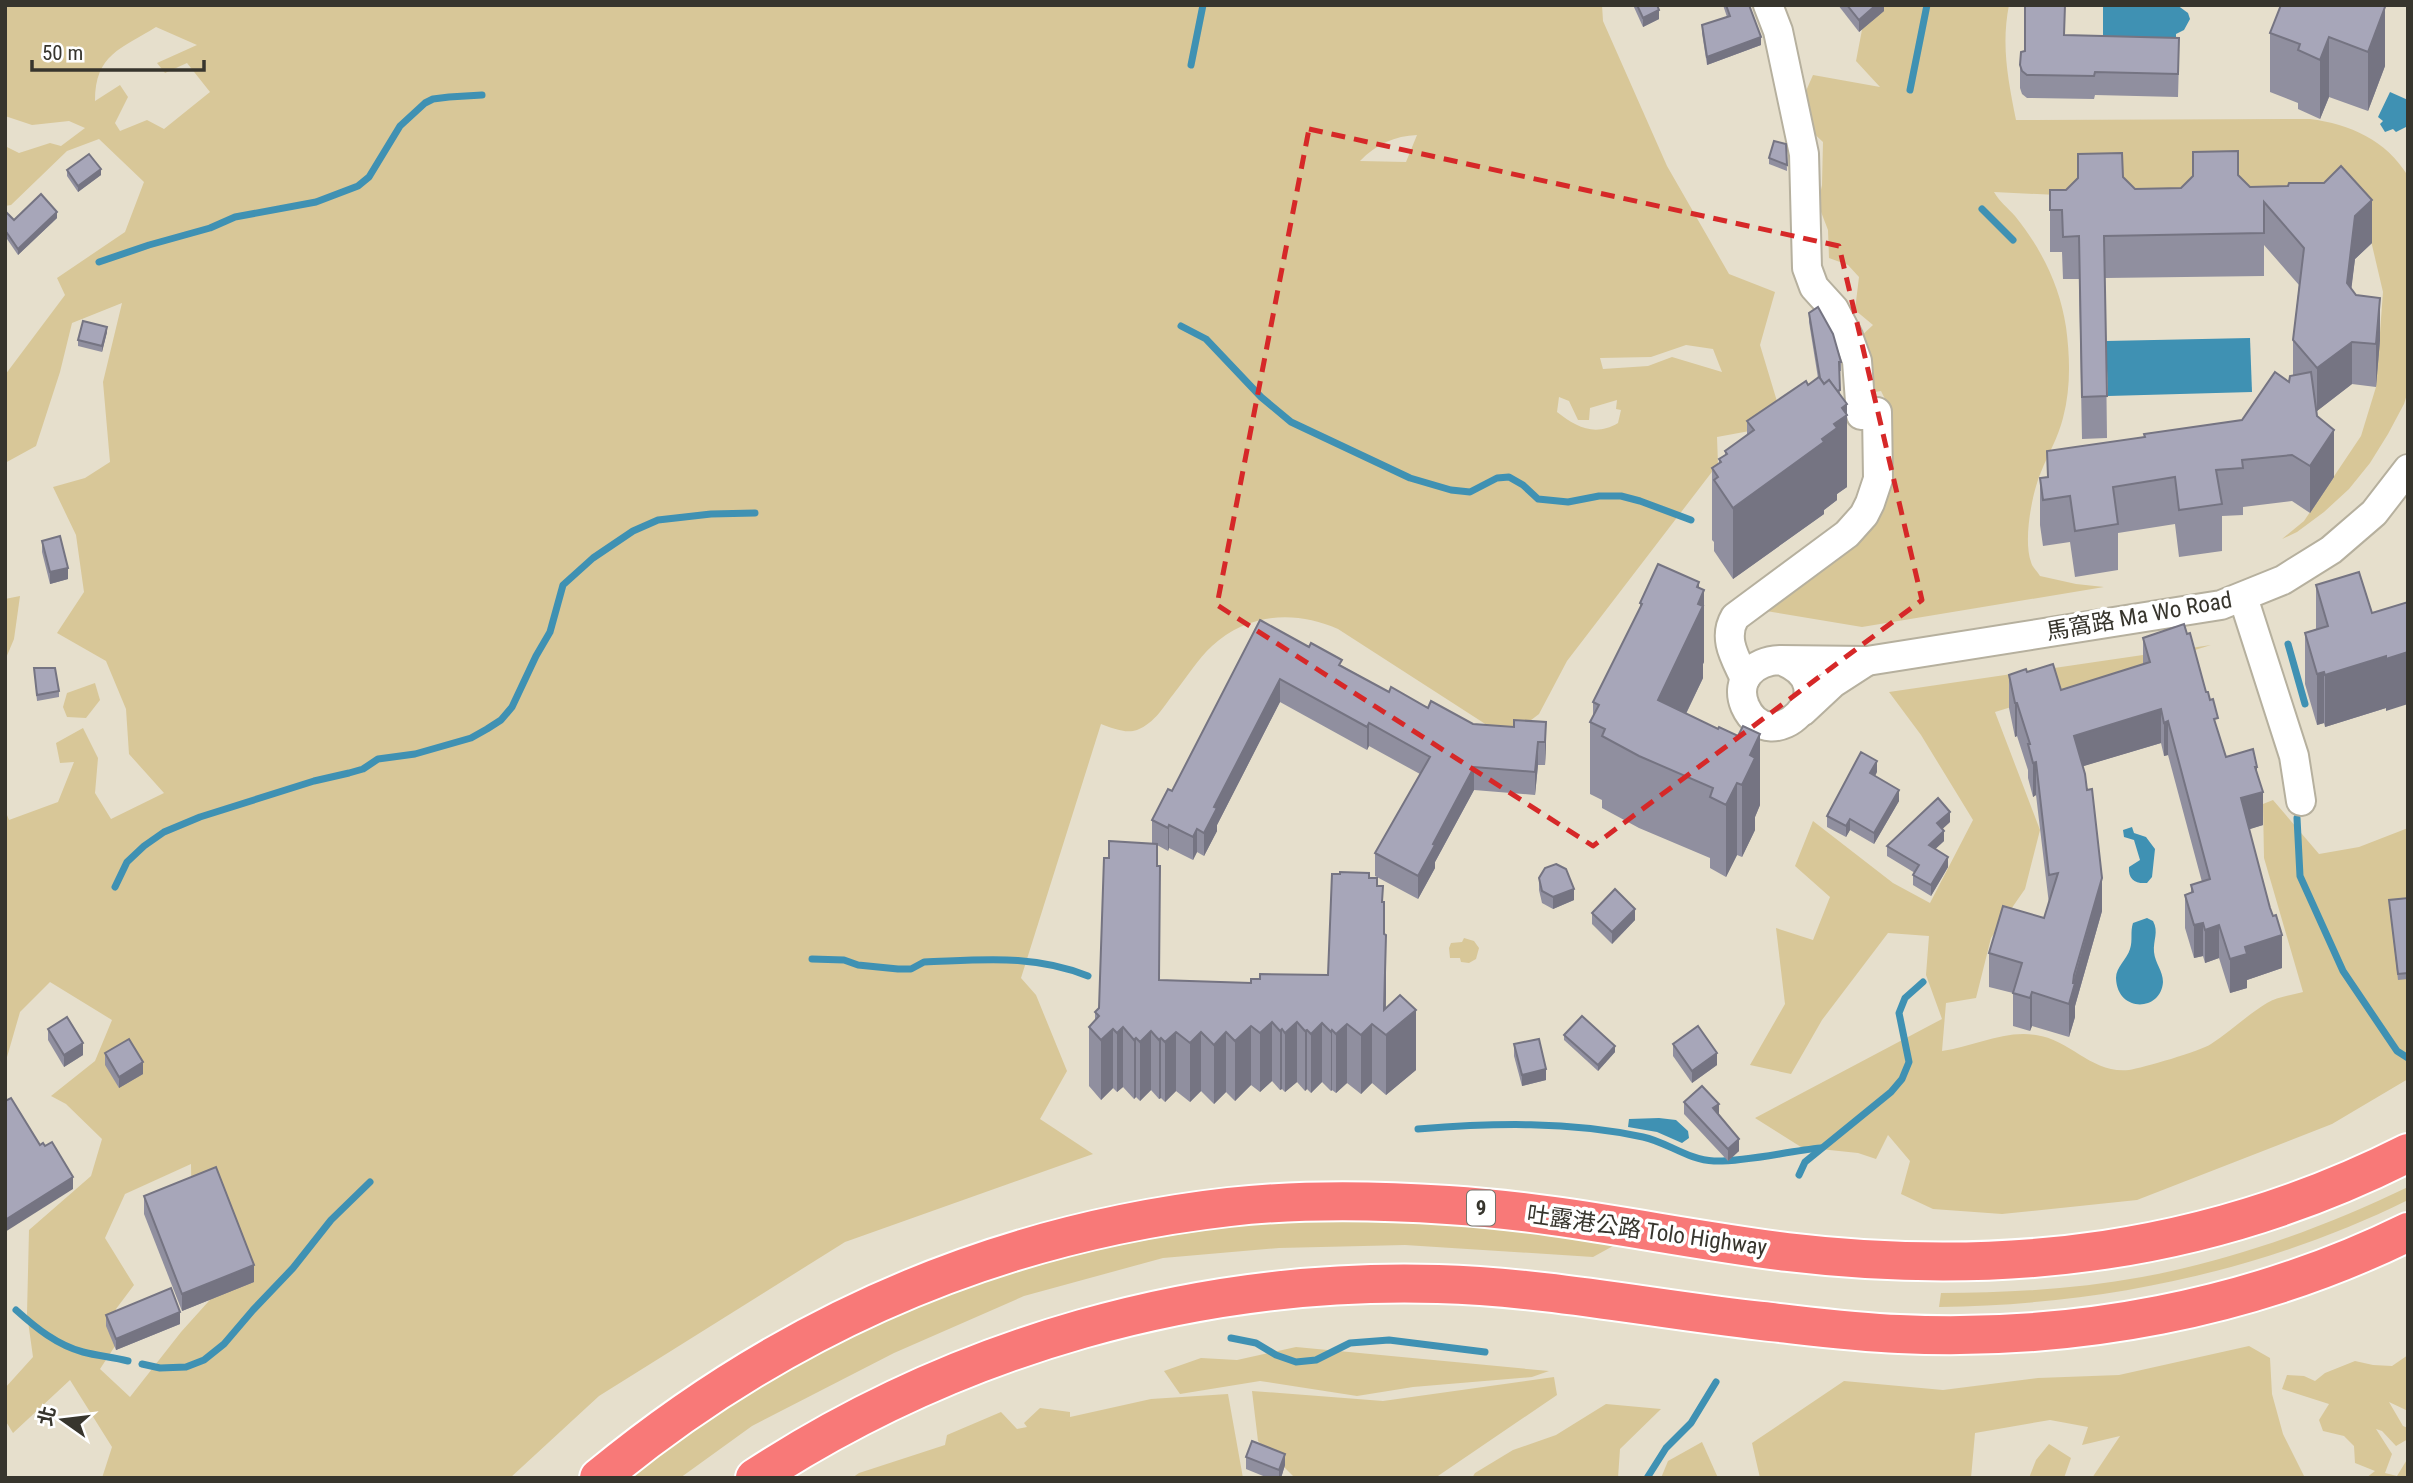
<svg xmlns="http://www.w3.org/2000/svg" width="2413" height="1483" viewBox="0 0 2413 1483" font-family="'Roboto Condensed','Noto Sans TC',sans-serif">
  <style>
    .green { fill: #d8c798; fill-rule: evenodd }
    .water { fill: #3f91b3 }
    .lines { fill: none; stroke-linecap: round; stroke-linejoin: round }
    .stream { stroke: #3f91b3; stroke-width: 7 }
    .minor-casing { stroke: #b6b09e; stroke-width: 32 }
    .highway-casing { stroke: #fff; stroke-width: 42 }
    .minor { stroke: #fff; stroke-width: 28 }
    .highway { stroke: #f87978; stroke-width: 38 }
    .wall { fill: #908f9f }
    .shaded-wall { fill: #757482 }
    .building { fill: #a7a6b9; stroke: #757482; stroke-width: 2 }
    .marked { fill: none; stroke: #d62828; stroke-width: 5; stroke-dasharray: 14 9; stroke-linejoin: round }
    .labels { text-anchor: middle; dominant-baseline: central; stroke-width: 7; stroke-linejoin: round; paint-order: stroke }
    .shield { fill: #fff; stroke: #73726c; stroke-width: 2 }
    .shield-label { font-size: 21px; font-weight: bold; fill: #37352d }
    .street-label { font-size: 23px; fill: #37352d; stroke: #fff }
  </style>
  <rect width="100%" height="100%" fill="#e6dfcc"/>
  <g class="green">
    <path d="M 5,5 L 1602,5 L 1603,21 L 1667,166 L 1729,274 L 1775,292 L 1760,345 L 1782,418 L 1755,430 L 1717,437 L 1718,464 L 1567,661 L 1539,714 L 1522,727 L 1511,729 L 1490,727 L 1338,629 C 1295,610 1248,613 1212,646 C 1198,659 1187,677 1175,692 C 1164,706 1155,723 1137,730 C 1126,734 1112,728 1101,724 L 1021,978 L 1036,995 L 1067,1071 L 1040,1119 L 1093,1154 L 845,1242 L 599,1396 L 510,1478 L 102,1478 L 112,1447 L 70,1380 L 13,1433 L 5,1420 L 5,1388 L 33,1357 L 27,1314 L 29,1230 L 91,1176 L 102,1139 L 66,1104 L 51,1096 L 95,1061 L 112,1020 L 50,982 L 20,1012 L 5,1064 L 5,810 L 9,820 L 58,802 L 74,762 L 60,763 L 56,743 L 83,728 L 98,758 L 95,793 L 111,819 L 164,793 L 129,754 L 126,709 L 106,661 L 57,633 L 84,592 L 76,535 L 53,487 L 85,478 L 110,462 L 103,382 L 122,303 L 72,323 L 60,372 L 36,446 L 5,463 L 5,375 L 65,295 L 57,278 L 125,232 L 144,182 L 99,139 L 67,151 L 11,205 L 5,206 L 5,146 L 19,153 L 50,143 L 61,146 L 85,128 L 69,121 L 32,125 L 5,116 ZM 156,27 L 197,45 L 157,63 L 165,73 L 187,63 L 210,92 L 164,129 L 147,120 L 120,131 L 115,123 L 128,97 L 120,85 L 95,101 C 95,54 121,49 156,27 ZM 1417,135 L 1406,162 L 1360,161 C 1376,144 1395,136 1417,135 ZM 1686,345 L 1713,349 L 1722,372 L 1672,357 L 1648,366 L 1603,369 L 1600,358 L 1651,357 ZM 1559,397 L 1569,401 L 1578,420 L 1589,420 L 1590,408 L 1617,400 L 1616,409 L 1621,410 L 1618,423 C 1595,437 1576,427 1557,412 ZM 191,1164 L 192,1233 L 217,1292 L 181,1332 L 130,1397 L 100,1369 L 117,1343 L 116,1309 L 134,1285 L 105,1238 L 125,1194 Z"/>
    <path d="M 1861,5 L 2009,5 C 2001,45 2008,80 2016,120 L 2310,119 C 2350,124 2386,140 2408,176 L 2408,391 L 2404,404 L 2388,434 L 2370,463 L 2349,489 L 2324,512 L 2297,532 L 2282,539 L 2304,521 L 2361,436 L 2376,387 L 2383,292 L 2368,228 L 2078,196 L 1994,192 C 1999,201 2008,208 2015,216 C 2041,248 2060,286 2066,327 C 2070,357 2071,388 2063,418 C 2058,438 2048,454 2041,472 C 2032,493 2023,540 2031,562 C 2032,567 2037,571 2040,576 L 2076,584 L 2104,587 L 1862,627 L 1760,610 L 1853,546 L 1888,405 L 1881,391 L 1869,393 L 1858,339 L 1873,325 L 1855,310 L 1859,277 L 1848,265 L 1829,258 L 1828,230 L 1818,204 L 1822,185 L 1823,142 C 1793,115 1798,109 1813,75 L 1880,87 L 1856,61 L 1866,9 Z"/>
    <polygon points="20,596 14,639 6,658 5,599"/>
    <path d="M 2211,645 L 1995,712 L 2040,830 L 2025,889 L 1991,938 L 1976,998 L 1946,1003 L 1942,1051 C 1973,1047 2003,1030 2036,1035 C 2071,1040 2092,1074 2129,1070 C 2142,1068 2201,1051 2211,1044 C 2230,1032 2247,1015 2267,1003 C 2277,997 2292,995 2303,992 L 2264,858 L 2263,804 L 2273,800 L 2319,854 L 2359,847 L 2408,828 L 2408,1079 L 2332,1124 L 2137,1200 L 2002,1214 L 1933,1209 L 1901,1194 L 1910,1161 L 1888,1135 L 1876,1159 L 1858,1153 L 1801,1147 L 1755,1118 L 1942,1019 L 1926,975 L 1929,936 L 1888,933 L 1822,1020 L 1791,1074 L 1750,1065 L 1785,1004 L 1776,928 L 1813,940 L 1830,897 L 1795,866 L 1813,821 L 1893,883 L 1930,903 L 1973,820 L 1921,735 L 1889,692 Z"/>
    <polygon points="95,683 100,700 86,718 67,717 63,707 67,693"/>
    <polygon points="1464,938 1474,941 1479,948 1476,959 1469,963 1461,962 1460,958 1450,958 1449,948 1451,943 1462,942"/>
    <path d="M 2408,1187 L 2408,1200 C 2262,1272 2101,1305 1939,1307 L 1941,1293 C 2007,1293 2076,1289 2142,1277 C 2234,1260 2323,1228 2408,1187 Z"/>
    <polygon points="1350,1215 1624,1240 1593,1257 1405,1245 1279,1248 1163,1258 1024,1296 894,1353 752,1426 680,1478 628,1478 661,1447 778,1371 895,1310 1026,1262 1139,1235 1264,1217"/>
    <polygon points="2249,1346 2270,1358 2272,1394 2283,1434 2305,1478 2092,1478 2120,1436 2082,1445 2088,1427 2050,1420 1975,1433 1971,1478 1760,1478 1752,1443 1844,1381 1943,1390 2038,1378 2119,1375"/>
    <polygon points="1296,1347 1549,1371 1532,1377 1413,1387 1357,1396 1260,1381 1180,1394 1164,1371 1201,1358 1237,1360"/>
    <polygon points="2408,1355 2408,1411 2389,1402 2403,1426 2408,1428 2408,1439 2396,1446 2382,1431 2376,1429 2392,1454 2385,1473 2397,1476 2408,1458 2408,1478 2366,1478 2375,1471 2355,1463 2354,1446 2344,1436 2323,1431 2319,1420 2329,1404 2282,1389 2287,1375 2304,1376 2315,1381 2325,1373 2355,1361 2373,1365 2392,1366"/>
    <polygon points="1554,1377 1557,1395 1435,1478 1295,1478 1258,1441 1252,1391 1383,1401"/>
    <polygon points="1228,1394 1243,1478 852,1478 859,1473 945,1445 947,1435 1001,1412 1017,1429 1027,1427 1024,1423 1040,1408 1070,1412 1070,1417 1151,1399"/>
    <polygon points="1606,1404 1661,1409 1620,1449 1618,1478 1472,1478 1475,1473 1513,1450 1556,1435"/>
    <polygon points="1702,1442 1718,1478 1661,1478 1668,1461"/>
    <polygon points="2049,1444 2071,1458 2064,1478 2029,1478 2036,1460"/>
  </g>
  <g class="water">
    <polygon points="2103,5 2177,5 2188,13 2190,19 2184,30 2176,34 2176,42 2103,41"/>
    <polygon points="2390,92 2408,100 2408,126 2396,132 2393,129 2385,132 2380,124 2383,121 2378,117"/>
    <polygon points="2250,338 2252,392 2108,396 2106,341"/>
    <path d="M 2132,827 L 2134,833 L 2146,837 L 2155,849 L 2152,877 L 2147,883 C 2135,884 2128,879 2129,867 L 2140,860 L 2134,840 L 2124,837 L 2123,830 Z"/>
    <path d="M 2147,918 L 2153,921 C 2159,932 2153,940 2154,952 C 2155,963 2163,971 2163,982 C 2161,1012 2117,1013 2116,978 C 2116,967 2127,959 2130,949 C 2133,940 2130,932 2133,923 Z"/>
    <polygon points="1659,1118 1676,1120 1688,1131 1689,1138 1682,1143 1657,1132 1628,1127 1629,1119"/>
  </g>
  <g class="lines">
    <g class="stream">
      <polyline points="1191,65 1203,5"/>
      <polyline points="1910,90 1927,5"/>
      <polyline points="1982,209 2013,240"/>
      <polyline points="99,262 149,245 210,228 235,217 316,202 358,186 369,177 400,126 425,103 433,99 449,97 482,95"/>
      <polyline points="1181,326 1206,339 1261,397 1291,422 1410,478 1451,490 1470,492 1497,478 1509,477 1523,485 1538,499 1568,502 1599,496 1621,496 1640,501 1691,520"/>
      <polyline points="2288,644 2305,704"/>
      <polyline points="2297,818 2300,876 2343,971 2397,1051 2408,1058"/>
      <polyline points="115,887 127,862 144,846 164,832 200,817 314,781 349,773 363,769 378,759 415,754 471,738 487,729 501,720 512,707 536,656 550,632 563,585 593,558 633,531 658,520 711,514 755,513"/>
      <path d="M 812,959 L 844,960 L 858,965 L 898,969 L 911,969 L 924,962 C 983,960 1032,954 1088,976"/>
      <path d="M 1418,1129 C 1493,1123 1569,1121 1643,1137 C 1667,1142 1688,1160 1714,1161 C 1745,1162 1788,1151 1821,1148"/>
      <polyline points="1799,1175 1805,1162 1891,1092 1902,1079 1909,1062 1899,1013 1905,998 1923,982"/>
      <path d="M 16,1310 C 36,1328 57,1345 83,1352 C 98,1356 113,1357 128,1361"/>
      <polyline points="1231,1338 1256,1343 1276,1355 1296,1362 1316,1360 1350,1343 1389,1340 1485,1352"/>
      <polyline points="142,1364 160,1368 186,1367 204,1360 224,1344 253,1310 293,1268 331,1220 370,1182"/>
      <polyline points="1647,1478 1666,1448 1691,1423 1716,1382"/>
    </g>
    <defs>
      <g id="minor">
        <polyline points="2243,597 2294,756 2301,801"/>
        <path d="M 1780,660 C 1851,686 1770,763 1745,706 C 1734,679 1755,661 1780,660 L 1867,661 L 2221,605 L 2283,580 L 2331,550 L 2374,513 L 2408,469"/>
        <path d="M 1745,679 C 1736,659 1722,639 1735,617 L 1847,534 L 1864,515 L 1870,503 L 1878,479 L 1877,412 L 1861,415 L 1857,361 L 1848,336 L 1834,309 L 1814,287 L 1807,268 L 1804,154 L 1778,31 L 1768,5"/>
        <polyline points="1803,711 1833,683 1867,661"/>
      </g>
      <g id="highway">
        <path d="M 599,1478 C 783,1326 992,1234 1229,1207 C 1301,1199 1375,1200 1448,1205 C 1562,1212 1674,1238 1787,1252 C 2006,1278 2210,1253 2408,1153"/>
        <path d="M 755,1478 C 957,1346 1198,1277 1438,1284 C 1547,1287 1654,1309 1762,1321 C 1808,1326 1853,1332 1899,1334 C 2073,1342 2251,1309 2408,1232"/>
      </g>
    </defs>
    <use href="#minor" class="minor-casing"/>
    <use href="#highway" class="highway-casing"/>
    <use href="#minor" class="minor"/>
    <use href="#highway" class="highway"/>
  </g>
  <g class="wall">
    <polygon points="1633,5 1657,5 1659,19 1643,27"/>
    <polygon points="1723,5 1749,5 1761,45 1707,65 1702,33 1702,25 1727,17"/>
    <polygon points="1838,5 1884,5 1884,11 1859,32"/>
    <polygon points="2382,5 2385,66 2368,111 2329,97 2320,119 2298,109 2298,103 2270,92 2270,33"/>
    <polygon points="2065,35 2179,60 2178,97 2095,95 2094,99 2027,98 2022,94 2020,88 2020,65 2025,51"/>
    <polygon points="1786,144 1787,171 1769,164 1769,158"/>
    <polygon points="67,170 101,175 78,192 67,176"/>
    <polygon points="2238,175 2250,187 2372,243 2355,259 2351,288 2380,340 2376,387 2352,384 2317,411 2316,409 2317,416 2334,477 2310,513 2292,501 2243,507 2243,515 2222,516 2222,551 2179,557 2175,524 2118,533 2118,570 2075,577 2070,542 2043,546 2040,525 2040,478 2047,477 2047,451 2144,437 2242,420 2289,382 2293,376 2293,340 2299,285 2264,245 2264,276 2105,278 2107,438 2082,439 2079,279 2063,279 2062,252 2050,252 2050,190 2066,190 2123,177 2135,189 2181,188"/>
    <polygon points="5,211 14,220 57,218 18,255 7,239"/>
    <polygon points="1809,313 1841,362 1841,371 1839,371 1840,395 1847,404 1847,487 1837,494 1837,500 1824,510 1824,514 1733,579 1714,551 1714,542 1712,540 1712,468 1719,463 1719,459 1725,455 1725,451 1747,435 1747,421 1808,385 1818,378 1809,322"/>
    <polygon points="107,332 102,352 78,346 78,340"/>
    <polygon points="42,541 68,579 50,584 42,552"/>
    <polygon points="2316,585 2372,613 2408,602 2386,711 2386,708 2325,727 2324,723 2317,725 2305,684 2305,633 2316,629"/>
    <polygon points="1699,588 1704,662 1703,664 1703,678 1686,714 1760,805 1755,817 1755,830 1742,857 1737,855 1726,877 1710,868 1710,858 1639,828 1602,808 1602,800 1590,794 1590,722 1593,716 1593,702 1640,608 1640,603"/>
    <polygon points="1260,620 1389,692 1473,724 1514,727 1546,722 1546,745 1545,765 1538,765 1535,795 1474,790 1435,862 1435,868 1418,899 1375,876 1375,853 1420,774 1369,746 1367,750 1280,702 1217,825 1217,831 1204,856 1197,852 1193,860 1169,848 1168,851 1157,845 1160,980 1251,983 1260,979 1328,975 1369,878 1377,886 1383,902 1386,1009 1416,1070 1386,1095 1372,1083 1361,1094 1347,1083 1336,1093 1332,1090 1331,1091 1322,1082 1311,1093 1307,1089 1305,1091 1297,1082 1285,1092 1282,1089 1280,1090 1272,1081 1260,1092 1251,1085 1235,1101 1226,1092 1214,1104 1201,1091 1190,1102 1176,1091 1165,1102 1161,1098 1159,1099 1151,1090 1140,1101 1136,1097 1134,1099 1123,1087 1117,1092 1113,1088 1101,1100 1089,1086 1089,1027 1095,1020 1095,1012 1099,1008 1109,858 1154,844 1152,843 1152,820 1172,791"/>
    <polygon points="2143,638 2206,692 2226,757 2257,775 2263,825 2249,829 2282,968 2247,980 2247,988 2230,993 2219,958 2205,963 2203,956 2194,958 2185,928 2185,895 2191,893 2191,885 2202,882 2168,755 2164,756 2161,743 2083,766 2102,911 2075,1006 2075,1017 2069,1037 2032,1026 2030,1031 2013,1026 2013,993 1989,987 1989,953 2044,918 2049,904 2036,795 2033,797 2028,778 2028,770 2017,736 2015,737 2009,708 2009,675 2027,672 2061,690 2143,664"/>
    <polygon points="34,668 59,691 59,697 37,701"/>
    <polygon points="1877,772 1875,776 1899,801 1874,844 1850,830 1846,837 1827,827 1827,816"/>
    <polygon points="1950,822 1942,829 1944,841 1935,849 1948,867 1931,896 1913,885 1913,875 1915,873 1887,856 1887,846"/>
    <polygon points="1539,878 1574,900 1553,909 1542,903 1539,890"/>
    <polygon points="2408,898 2408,979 2398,980 2389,900"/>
    <polygon points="1592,913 1635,920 1612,944 1592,924"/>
    <polygon points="48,1029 83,1055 64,1067 48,1040"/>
    <polygon points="1564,1035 1615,1052 1598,1071 1564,1040"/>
    <polygon points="1514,1044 1546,1080 1522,1086 1514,1056"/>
    <polygon points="1673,1044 1717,1065 1692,1083 1673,1056"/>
    <polygon points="105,1053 143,1074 119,1088 105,1065"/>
    <polygon points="1684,1102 1719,1115 1739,1151 1728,1161 1684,1114"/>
    <polygon points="144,1196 254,1282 182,1311 144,1214"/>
    <polygon points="106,1315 180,1324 116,1350 106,1326"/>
    <polygon points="1246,1457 1285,1465 1281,1478 1268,1478 1246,1469"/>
  </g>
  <g class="shaded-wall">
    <polygon points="1876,5 1884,5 1884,11 1859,32 1859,20"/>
    <polygon points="2385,7 2385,66 2368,111 2368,52"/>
    <polygon points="1659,10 1659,19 1643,27 1643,18"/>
    <polygon points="1761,37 1761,45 1707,65 1707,57"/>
    <polygon points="2329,37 2329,97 2320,119 2320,60"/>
    <polygon points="101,169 101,175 78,192 78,186"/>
    <polygon points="2372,200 2372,243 2355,259 2347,325 2347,283 2355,216"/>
    <polygon points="57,212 57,218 18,255 18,249"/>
    <polygon points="2380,298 2380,340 2376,387 2376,344"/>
    <polygon points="107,327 107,332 102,352 102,346"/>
    <polygon points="2352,342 2352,384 2317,411 2317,368"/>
    <polygon points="1847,404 1847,487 1837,494 1837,500 1824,510 1824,514 1733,579 1733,508 1822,439 1834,424 1842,408"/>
    <polygon points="2334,430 2334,477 2310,513 2310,466"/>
    <polygon points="68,568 68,579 50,584 50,572"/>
    <polygon points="1699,582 1699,601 1704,590 1704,662 1703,664 1703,678 1661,765 1658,700"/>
    <polygon points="2408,652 2408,704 2386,711 2386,659"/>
    <polygon points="2386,656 2386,708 2325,727 2325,675"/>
    <polygon points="2324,672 2324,723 2317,725 2317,674"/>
    <polygon points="1280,679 1280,702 1217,825 1217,831 1204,856 1204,833 1214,807"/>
    <polygon points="2015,703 2017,703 2017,736 2015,737"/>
    <polygon points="2161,709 2161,743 2074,769 2074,736"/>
    <polygon points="2168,721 2168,755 2164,756 2164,723"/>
    <polygon points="1546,722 1546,745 1545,765 1545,742"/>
    <polygon points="1369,723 1369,746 1367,750 1367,727"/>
    <polygon points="1760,734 1760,805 1755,817 1755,830 1742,857 1742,785 1750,755"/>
    <polygon points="1538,742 1538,765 1535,795 1535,772"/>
    <polygon points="1877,761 1877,772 1870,785 1870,773"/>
    <polygon points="2036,762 2036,795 2033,797 2033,763"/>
    <polygon points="1474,767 1474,790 1435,862 1435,868 1418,899 1418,876 1433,844"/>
    <polygon points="2255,767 2257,767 2257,794 2263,792 2263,825 2241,832 2241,798"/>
    <polygon points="1737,783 1737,855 1726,877 1726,805"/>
    <polygon points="1899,790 1899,801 1874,844 1874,833"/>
    <polygon points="1950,812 1950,822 1937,834 1937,823"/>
    <polygon points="1850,819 1850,830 1846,837 1846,826"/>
    <polygon points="1169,825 1169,848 1168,851 1168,828"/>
    <polygon points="1197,829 1197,852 1193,860 1193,837"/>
    <polygon points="1944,831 1944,841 1929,855 1929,845"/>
    <polygon points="1948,857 1948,867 1931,896 1931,885"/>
    <polygon points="2102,878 2102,911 2075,1006 2075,1017 2069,1037 2069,1004 2073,983"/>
    <polygon points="1574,889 1574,900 1553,909 1553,897"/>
    <polygon points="1635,909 1635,920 1612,944 1612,932"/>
    <polygon points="2203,923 2203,956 2194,958 2194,925"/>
    <polygon points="2219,925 2219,958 2205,963 2205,930"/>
    <polygon points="1386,935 1386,994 1385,1034 1384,1010"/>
    <polygon points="2282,935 2282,968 2247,980 2247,988 2230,993 2230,959 2245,947"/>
    <polygon points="2032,992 2032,1026 2030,1031 2030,998"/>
    <polygon points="1416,1010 1416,1070 1386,1095 1386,1035"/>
    <polygon points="1272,1022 1272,1081 1260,1092 1260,1033"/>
    <polygon points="1297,1022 1297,1082 1285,1092 1285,1033"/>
    <polygon points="1322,1023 1322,1082 1311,1093 1311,1034"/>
    <polygon points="1347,1024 1347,1083 1336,1093 1336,1034"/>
    <polygon points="1372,1024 1372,1083 1361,1094 1361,1035"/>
    <polygon points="1251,1026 1251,1085 1235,1101 1235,1041"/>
    <polygon points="1123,1027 1123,1087 1117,1092 1117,1033"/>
    <polygon points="1113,1029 1113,1088 1101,1100 1101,1040"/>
    <polygon points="1282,1029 1282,1089 1280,1090 1280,1031"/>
    <polygon points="1307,1030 1307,1089 1305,1091 1305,1031"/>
    <polygon points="1332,1030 1332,1090 1331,1091 1331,1032"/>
    <polygon points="1151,1031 1151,1090 1140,1101 1140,1042"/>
    <polygon points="1176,1032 1176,1091 1165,1102 1165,1042"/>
    <polygon points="1201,1032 1201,1091 1190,1102 1190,1043"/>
    <polygon points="1226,1032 1226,1092 1214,1104 1214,1045"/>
    <polygon points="1136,1038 1136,1097 1134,1099 1134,1040"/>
    <polygon points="1161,1038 1161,1098 1159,1099 1159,1040"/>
    <polygon points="83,1043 83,1055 64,1067 64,1055"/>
    <polygon points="1615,1046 1615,1052 1598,1071 1598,1065"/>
    <polygon points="1717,1053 1717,1065 1692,1083 1692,1071"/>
    <polygon points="143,1062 143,1074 119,1088 119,1077"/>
    <polygon points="1546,1069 1546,1080 1522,1086 1522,1075"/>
    <polygon points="1719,1104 1719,1115 1713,1108"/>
    <polygon points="1739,1139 1739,1151 1728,1161 1728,1149"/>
    <polygon points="73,1177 73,1189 5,1232 5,1220"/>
    <polygon points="254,1265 254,1282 182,1311 182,1294"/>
    <polygon points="180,1312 180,1324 116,1350 116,1339"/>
    <polygon points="1285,1454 1285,1465 1281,1478 1279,1478 1279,1470"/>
  </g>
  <g class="building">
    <polygon points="1637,5 1657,5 1659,10 1643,18"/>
    <polygon points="1726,5 1749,5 1761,37 1707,57 1702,25 1730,16"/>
    <polygon points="1847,5 1876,5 1859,20"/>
    <polygon points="2025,5 2065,5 2064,35 2179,38 2178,74 2095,72 2094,76 2027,75 2022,71 2020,65 2021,52 2025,51"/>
    <polygon points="2281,5 2382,5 2385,7 2368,52 2329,37 2320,60 2298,50 2300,44 2270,33"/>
    <polygon points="1774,141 1786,144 1787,165 1769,158"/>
    <polygon points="2238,151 2238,175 2250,187 2288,186 2289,183 2324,183 2341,166 2372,200 2355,216 2347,283 2356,295 2380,298 2376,344 2352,342 2317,368 2293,340 2304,248 2264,202 2264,233 2104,236 2107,396 2082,397 2079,236 2063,237 2062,210 2050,210 2050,190 2066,190 2078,178 2078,154 2122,153 2123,177 2135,189 2181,188 2193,176 2193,152"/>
    <polygon points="89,154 101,169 78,186 67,170"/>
    <polygon points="41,194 57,212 18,249 7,233 5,234 5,211 14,220"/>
    <polygon points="1818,307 1833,334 1841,362 1839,362 1840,390 1837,391 1829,380 1824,384 1820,378 1809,313"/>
    <polygon points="83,321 107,327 102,346 78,340"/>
    <polygon points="2275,372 2289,382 2290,376 2311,372 2317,416 2334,430 2310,466 2292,455 2242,460 2243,468 2216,470 2222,504 2179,510 2175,477 2113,487 2118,524 2075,531 2070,496 2043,500 2040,478 2048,477 2047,451 2145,437 2144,434 2242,420"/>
    <polygon points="1819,377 1824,384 1829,380 1847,404 1842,408 1847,415 1834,424 1837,428 1822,439 1824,442 1733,508 1714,480 1718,477 1712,468 1721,462 1719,459 1727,454 1725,451 1754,430 1747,421 1806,381 1808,385"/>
    <polygon points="60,536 68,568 50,572 42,541"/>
    <polygon points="1658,564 1699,582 1697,587 1704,590 1698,604 1703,606 1658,700 1718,729 1719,727 1738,736 1743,726 1760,734 1750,755 1755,758 1742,785 1737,783 1726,805 1710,797 1713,788 1639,756 1602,736 1605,729 1590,722 1599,705 1593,702 1642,604 1640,603"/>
    <polygon points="2359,572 2372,613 2408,602 2408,652 2386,659 2386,656 2325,675 2324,672 2317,674 2305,633 2328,626 2316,585"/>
    <polygon points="1260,620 1309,647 1311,643 1342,660 1339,665 1389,692 1391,687 1428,708 1431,701 1473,724 1514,727 1514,720 1546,722 1545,742 1538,742 1535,772 1474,767 1433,844 1435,845 1418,876 1375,853 1430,757 1369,723 1367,727 1280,679 1214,807 1217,808 1204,833 1197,829 1193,837 1169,825 1168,828 1152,820 1168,789 1172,791"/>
    <polygon points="2184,624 2187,634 2190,633 2206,692 2208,692 2210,700 2213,699 2218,718 2214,719 2226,757 2253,749 2257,767 2255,767 2263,792 2241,798 2270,908 2273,916 2276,915 2282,935 2245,947 2247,954 2230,959 2219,925 2205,930 2203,923 2194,925 2185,895 2193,892 2191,885 2210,879 2168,721 2164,723 2161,709 2074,736 2085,774 2087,790 2092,789 2102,878 2074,975 2073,983 2075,983 2069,1004 2032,992 2030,998 2013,993 2022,963 1989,953 2003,906 2044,918 2058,873 2049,875 2036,762 2033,763 2028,744 2030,744 2017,703 2015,703 2009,675 2026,669 2027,672 2053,664 2061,690 2150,662 2143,638"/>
    <polygon points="34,668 55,668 59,691 37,695"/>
    <polygon points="1861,752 1877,761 1870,773 1899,790 1874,833 1850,819 1846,826 1827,816"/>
    <polygon points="1938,798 1950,812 1937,823 1944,831 1929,845 1948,857 1931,885 1913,875 1919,865 1887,846"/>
    <polygon points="1109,841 1157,844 1157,866 1160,866 1159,980 1251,983 1251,979 1260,979 1260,974 1328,975 1332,874 1340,874 1340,872 1369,873 1369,878 1377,878 1377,886 1383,886 1382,902 1384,902 1384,934 1386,935 1384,1010 1400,995 1416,1010 1386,1035 1372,1024 1361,1035 1347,1024 1336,1034 1332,1030 1331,1032 1322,1023 1311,1034 1307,1030 1305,1031 1297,1022 1285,1033 1282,1029 1280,1031 1272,1022 1260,1033 1251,1026 1235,1041 1226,1032 1214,1045 1201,1032 1190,1043 1176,1032 1165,1042 1161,1038 1159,1040 1151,1031 1140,1042 1136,1038 1134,1040 1123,1027 1117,1033 1113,1029 1101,1040 1089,1027 1099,1016 1095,1012 1099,1008 1104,858 1109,858"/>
    <polygon points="1556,864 1566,869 1574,889 1553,897 1542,891 1539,878 1545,868"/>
    <polygon points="1615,889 1635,909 1612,932 1592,913"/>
    <polygon points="2408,898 2408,973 2398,974 2389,900"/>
    <polygon points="1582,1016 1615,1046 1598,1065 1564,1035"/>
    <polygon points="67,1017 83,1043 64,1055 48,1029"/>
    <polygon points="1698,1026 1717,1053 1692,1071 1673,1044"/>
    <polygon points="129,1039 143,1062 119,1077 105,1053"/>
    <polygon points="1539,1039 1546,1069 1522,1075 1514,1044"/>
    <polygon points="1702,1086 1719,1104 1713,1108 1739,1139 1728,1149 1684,1102"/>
    <polygon points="11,1098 40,1145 43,1143 45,1146 52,1142 73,1177 5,1220 5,1101"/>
    <polygon points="216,1167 254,1265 182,1294 144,1196"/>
    <polygon points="171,1288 180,1312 116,1339 106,1315"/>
    <polygon points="1252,1441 1285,1454 1279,1470 1246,1457"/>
  </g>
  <path class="marked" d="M 1309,129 L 1839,246 L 1922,600 L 1593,846 L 1217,605 Z"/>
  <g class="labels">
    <rect class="shield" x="1467" y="1190.5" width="28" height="35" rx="5"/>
    <g class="shield-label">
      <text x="1481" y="1208">9</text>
    </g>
    <g class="street-label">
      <text transform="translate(2139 616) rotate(-10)">馬窩路 Ma Wo Road</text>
      <text transform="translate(1647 1231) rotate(8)">吐露港公路 Tolo Highway</text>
    </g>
  </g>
  <rect width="2413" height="1483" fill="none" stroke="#37352d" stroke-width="14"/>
  <g transform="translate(63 1420) rotate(284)" stroke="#ffffff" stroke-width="5" paint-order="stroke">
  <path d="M0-5L12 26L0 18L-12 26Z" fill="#37352d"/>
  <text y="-10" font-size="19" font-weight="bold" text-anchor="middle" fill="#37352d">北</text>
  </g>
  <path d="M32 60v10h172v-10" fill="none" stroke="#37352d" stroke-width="3.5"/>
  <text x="42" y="60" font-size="21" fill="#37352d" stroke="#ffffff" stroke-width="5" paint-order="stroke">50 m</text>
</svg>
